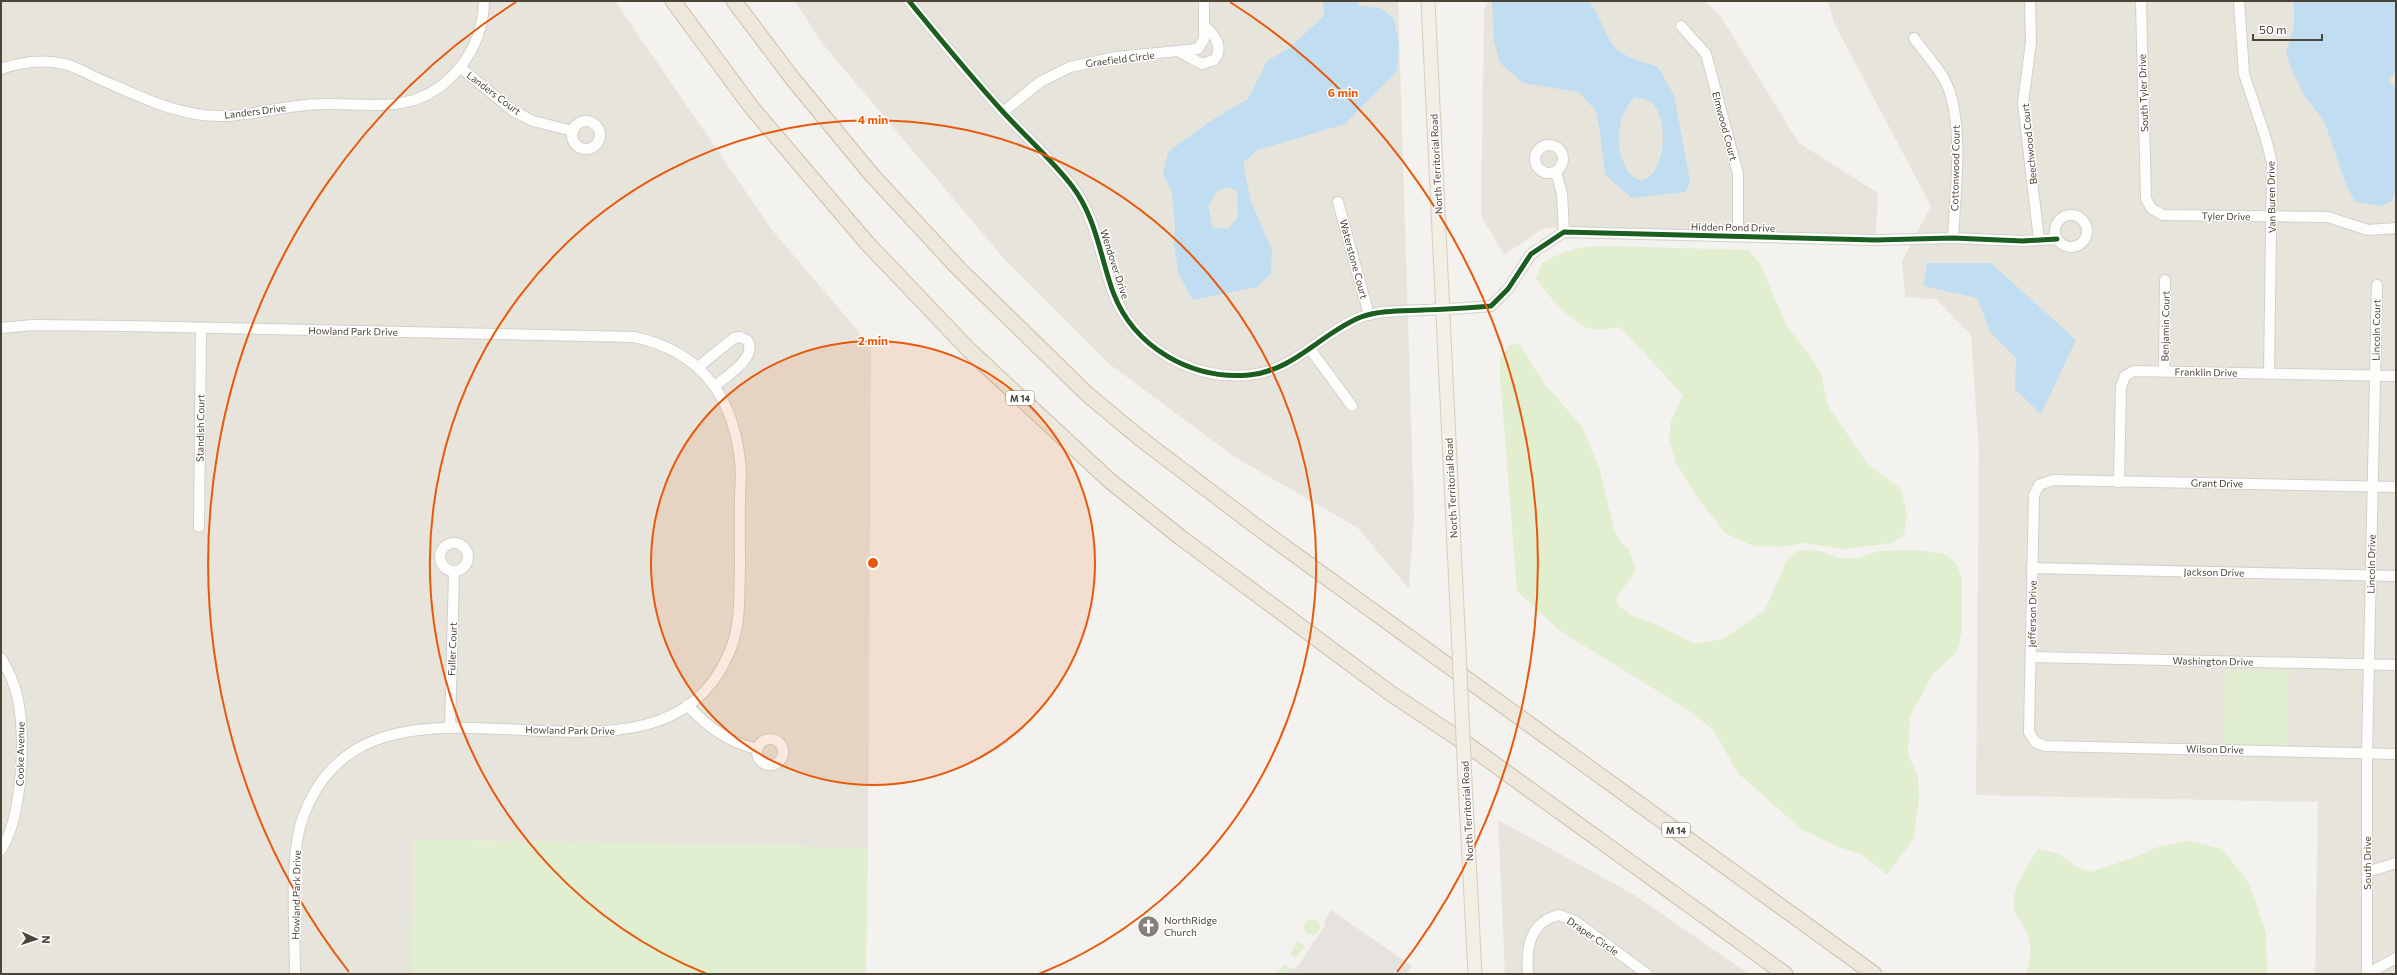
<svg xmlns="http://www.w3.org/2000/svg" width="2397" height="975" viewBox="0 0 2397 975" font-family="Commissioner,sans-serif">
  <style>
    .residential { fill: #e7e4dc }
    .green { fill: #e1eecf }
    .parking { fill: #e6e3df }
    .water { fill: #c0ddf1; fill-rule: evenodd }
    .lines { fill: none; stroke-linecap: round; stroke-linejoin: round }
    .minor-casing { stroke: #d2d0cb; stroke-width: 12 }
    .major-casing { stroke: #d6cebb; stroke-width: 15 }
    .highway-casing { stroke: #ccbfa9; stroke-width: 17 }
    .minor { stroke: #fdfdfc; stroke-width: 10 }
    .major { stroke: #f2efe6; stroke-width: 13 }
    .highway { stroke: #ede8db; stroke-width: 15 }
    .major-bridge-casing { stroke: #d6cebb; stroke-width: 15; stroke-linecap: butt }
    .major-bridge { stroke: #f2efe6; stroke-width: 13 }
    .cycleway-casing { stroke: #fff; stroke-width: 8 }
    .cycleway { stroke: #1b5e20; stroke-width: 5 }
    .ring { fill: none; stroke: #e8590c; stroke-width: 2 }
    .labels { text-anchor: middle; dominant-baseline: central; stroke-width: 3; stroke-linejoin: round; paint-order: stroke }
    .shield { fill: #fff; stroke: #817c74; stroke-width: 1 }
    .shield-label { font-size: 9px; font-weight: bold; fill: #4b4439 }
    .street-label { font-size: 10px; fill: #4b4439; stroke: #fff }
    .poi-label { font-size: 10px; fill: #4b4439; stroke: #fff; text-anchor: start }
    .centre { fill: #e8590c; stroke: #fff; stroke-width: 2 }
    .ring-label { font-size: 12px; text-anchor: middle; font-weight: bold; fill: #e8590c; stroke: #fff; stroke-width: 3; stroke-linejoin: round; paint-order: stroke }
  </style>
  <rect width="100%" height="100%" fill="#f4f2ee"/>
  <g class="residential">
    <polygon points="1,1 615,1 772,230 871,346 868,848 414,839 412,974 1,974"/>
    <polygon points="795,1 1398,1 1414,514 1409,589 1358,528 1233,456 1108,363 1005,260 822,43"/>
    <polygon points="1488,1 1705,1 1721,17 1799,143 1878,193 1876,234 1544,228 1504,255 1481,216 1484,11"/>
    <polygon points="1828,1 2396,1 2396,974 2315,974 2318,802 1976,795 1979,453 1971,335 1936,299 1905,297 1902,261 1931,206 1834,23"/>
    <polygon points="1498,820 1633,894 1749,974 1505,974"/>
  </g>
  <g class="green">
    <path d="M 1605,246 L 1749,250 L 1761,265 L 1786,325 L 1808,353 L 1821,374 L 1828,406 L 1867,463 L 1901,489 L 1907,514 L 1904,535 L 1892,543 L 1844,549 L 1804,543 L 1779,547 L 1753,546 L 1725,533 L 1700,501 L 1676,464 L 1669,439 L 1671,421 L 1683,395 L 1620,327 C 1609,328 1596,332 1585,327 C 1572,322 1544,291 1536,279 L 1541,264 C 1564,250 1578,247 1605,246 Z"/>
    <polygon points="1519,344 1545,384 1582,427 1599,467 1614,529 1621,542 1629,550 1636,571 1616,598 1617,604 1632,616 1651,622 1695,644 1723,639 1765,610 1787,559 1799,550 1820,551 1838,558 1858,558 1880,551 1916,550 1944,554 1957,564 1962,580 1962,632 1957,652 1933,674 1910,716 1908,755 1918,776 1919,799 1914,838 1887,875 1861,854 1841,848 1802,830 1738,773 1713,730 1690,711 1560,631 1517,591 1500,376 1500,359 1510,345"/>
    <polygon points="2225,670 2289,671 2288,745 2224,745"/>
    <polygon points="414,839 868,848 866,974 412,974"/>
    <path d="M 2189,841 L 2222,849 L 2249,883 L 2266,933 L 2267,974 L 2026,974 C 2032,955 2033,941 2022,924 C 2019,918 2015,915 2014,908 C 2010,888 2028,865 2038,849 L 2059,854 L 2075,866 L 2091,872 L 2138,856 L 2157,847 Z"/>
    <circle cx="1312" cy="927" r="8"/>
    <polygon points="1297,941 1305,946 1296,958 1290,954"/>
    <polygon points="1284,964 1290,968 1286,974 1277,974"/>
  </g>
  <polygon class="parking" points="1331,910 1412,966 1406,974 1399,974 1395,971 1393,974 1286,973 1291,968 1296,969 1326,924 1324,922"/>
  <g class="water">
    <path d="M 1323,1 L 1356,1 L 1360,6 L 1380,8 L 1394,18 L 1399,46 L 1397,71 L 1345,124 L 1257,150 L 1243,163 L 1251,201 L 1272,250 L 1271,274 L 1257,287 L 1193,300 L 1179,275 L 1174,246 L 1175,226 L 1172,192 L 1163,174 L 1168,152 L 1209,122 L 1248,99 L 1267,61 L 1289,48 L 1324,16 ZM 1227,187 L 1237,191 L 1238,217 L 1228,229 L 1213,228 L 1208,206 L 1216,192 Z"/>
    <path d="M 1492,1 L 1589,1 C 1599,14 1603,29 1611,42 C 1620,57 1643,62 1658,67 L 1674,95 L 1690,181 L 1686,192 L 1632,198 L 1605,175 L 1600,131 L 1596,111 L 1579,92 L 1523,83 L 1500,63 L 1494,41 ZM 1635,97 C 1639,98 1646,99 1650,101 C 1668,115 1666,160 1651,175 C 1632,193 1620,157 1619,145 C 1618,126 1622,110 1635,97 Z"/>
    <polygon points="2294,1 2396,1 2396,67 2394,74 2389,80 2396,88 2396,186 2392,201 2382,206 2355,202 2345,182 2325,123 2305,96 2292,71 2286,53 2294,27"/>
    <polygon points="1927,263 1991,263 2076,340 2041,414 2015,389 2016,358 1991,333 1977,298 1923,286"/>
  </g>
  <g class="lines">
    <defs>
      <g id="minor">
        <path d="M 909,1 C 940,39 971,77 1004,113 C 1026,137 1052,160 1072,186 C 1096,217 1100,256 1113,292 C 1134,348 1192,380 1249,375 C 1294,371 1321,333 1361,317 C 1381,310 1403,311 1424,310 C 1446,309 1469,308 1491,306 L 1508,289 L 1531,254 L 1564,232 L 1875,240 L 1953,238 L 2023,241 L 2057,239"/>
        <polyline points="2030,1 2031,42 2023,103 2039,240"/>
        <polyline points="2141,1 2146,199 2152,209 2163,215 2328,217 2368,230 2396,228"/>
        <polyline points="2239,1 2244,74 2266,139 2272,163 2269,374"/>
        <polyline points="1681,26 1706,54 1738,174 1738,236"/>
        <path d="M 1914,38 C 1923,51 1935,64 1943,77 C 1966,116 1955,193 1953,238"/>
        <path d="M 1180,52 L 1202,64 L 1214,60 C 1225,47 1214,35 1204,25"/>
        <polyline points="461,68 513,111 533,121 573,131"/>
        <path d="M 1,69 C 21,62 42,59 64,64 C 75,66 86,73 97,78 C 130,92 161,108 196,114 C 233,121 270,108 307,105 C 336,102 366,107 395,104 C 447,98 483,51 484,1"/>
        <polyline points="1003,112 1040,82 1070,67 1116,57 1198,49 1204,39 1204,1"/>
        <circle cx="586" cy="135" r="14"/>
        <circle cx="1549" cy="159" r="14"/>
        <polyline points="1556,172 1562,194 1564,232"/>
        <polyline points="1338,202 1369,315"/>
        <circle cx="2071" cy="231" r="16"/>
        <path d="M 1,328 L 33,325 L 127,326 L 634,337 C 706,352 737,404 741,473 C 739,504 740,535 740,566 C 739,594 741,622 731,648 C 660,833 370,623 302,820 C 289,860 295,930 295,974"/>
        <polyline points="1310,349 1352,406"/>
        <path d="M 698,367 L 734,338 L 740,337 L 747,340 C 759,357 726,376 715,386"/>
        <polyline points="2164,371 2165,280"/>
        <polyline points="2119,482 2121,387 2125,376 2134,371 2396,376"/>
        <polyline points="2396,487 2053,480 2039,485 2034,495 2029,732 2035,742 2045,746 2396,754"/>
        <polyline points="199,527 201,328"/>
        <circle cx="454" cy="557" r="14"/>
        <polyline points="2032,568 2396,576"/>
        <polyline points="2031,657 2396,665"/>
        <path d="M 1,658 C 8,670 14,682 17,695 C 26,734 23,816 1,850"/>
        <path d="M 687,705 C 708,727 727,742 757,749"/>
        <polyline points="450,728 454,571"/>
        <circle cx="770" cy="752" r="13"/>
        <polyline points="2367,872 2396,863"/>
        <path d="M 1528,974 C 1526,949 1529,922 1559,915 L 1575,921 L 1647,974"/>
        <polyline points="2367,974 2367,753 2377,285"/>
        <polyline points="2367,974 2396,958"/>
      </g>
      <g id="major">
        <polyline points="1428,1 1458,629"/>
        <polyline points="1465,782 1475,974"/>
      </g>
      <g id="highway">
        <polyline points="673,1 752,108 867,243 969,350 1110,481 1180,537 1390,693 1468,745 1785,974"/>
        <polyline points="734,1 792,78 871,174 959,269 1087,394 1141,439 1261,530 1874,974"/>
      </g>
    </defs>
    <use href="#minor" class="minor-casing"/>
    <use href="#major" class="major-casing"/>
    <use href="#highway" class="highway-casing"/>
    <use href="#minor" class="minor"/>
    <use href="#major" class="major"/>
    <use href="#highway" class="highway"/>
    <defs>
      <polyline id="major-bridge" points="1458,629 1465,782"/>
    </defs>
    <use href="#major-bridge" class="major-bridge-casing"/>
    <use href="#major-bridge" class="major-bridge"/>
    <defs>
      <path id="cycleway" d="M 909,1 C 940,39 971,77 1004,113 C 1026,137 1052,160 1072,186 C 1096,217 1100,256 1113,292 C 1134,348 1192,380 1249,375 C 1294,371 1321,333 1361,317 C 1381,310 1403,311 1424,310 C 1446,309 1469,308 1491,306 L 1508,289 L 1531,254 L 1564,232 L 1875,240 L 1953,238 L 2023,241 L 2057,239"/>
    </defs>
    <use href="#cycleway" class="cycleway-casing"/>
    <use href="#cycleway" class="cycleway"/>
  </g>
  <circle cx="873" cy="563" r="222" fill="#e8590c" fill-opacity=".12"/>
  <g class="ring">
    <circle cx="873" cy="563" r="222"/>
    <path d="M707 974A443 443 0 1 1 1039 974"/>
    <path d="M349 972A665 665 0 0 1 516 2M1230 2A665 665 0 0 1 1397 972"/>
  </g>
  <defs>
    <symbol id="church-disc" viewBox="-11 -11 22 22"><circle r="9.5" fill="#868178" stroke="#fff"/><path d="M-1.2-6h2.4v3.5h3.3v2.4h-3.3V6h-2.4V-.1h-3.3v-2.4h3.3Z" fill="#fff"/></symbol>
  </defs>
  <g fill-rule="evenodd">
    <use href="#church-disc" x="1136" y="914" width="25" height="25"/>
  </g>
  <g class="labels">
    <g class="shield">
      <rect x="1006" y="391" width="28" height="14" rx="3"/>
      <rect x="1662" y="823" width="28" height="14" rx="3"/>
    </g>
    <g class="shield-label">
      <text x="1020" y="398">M 14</text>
      <text x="1676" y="830">M 14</text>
    </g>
    <g class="street-label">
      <text transform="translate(1120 59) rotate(-7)">Graefield Circle</text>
      <text transform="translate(494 93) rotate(37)">Landers Court</text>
      <text transform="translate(2143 93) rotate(-92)">South Tyler Drive</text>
      <text transform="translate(255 111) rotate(-7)">Landers Drive</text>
      <text transform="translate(1725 126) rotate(75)">Elmwood Court</text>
      <text transform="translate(2029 144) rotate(-96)">Beechwood Court</text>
      <text transform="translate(1436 164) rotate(-93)">North Territorial Road</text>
      <text transform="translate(1955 168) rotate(-89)">Cottonwood Court</text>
      <text transform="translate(2271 197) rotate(-91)">Van Buren Drive</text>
      <text transform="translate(2226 216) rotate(1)">Tyler Drive</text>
      <text transform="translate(1733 227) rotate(1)">Hidden Pond Drive</text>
      <text transform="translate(1354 259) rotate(75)">Waterstone Court</text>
      <text transform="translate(1115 264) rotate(72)">Wendover Drive</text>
      <text transform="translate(2165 326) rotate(-89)">Benjamin Court</text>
      <text transform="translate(2376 330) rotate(-89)">Lincoln Court</text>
      <text transform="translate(353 331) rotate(1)">Howland Park Drive</text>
      <text transform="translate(2206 372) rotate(1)">Franklin Drive</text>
      <text transform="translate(200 428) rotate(-89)">Standish Court</text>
      <text transform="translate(2217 483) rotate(1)">Grant Drive</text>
      <text transform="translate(1451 488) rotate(-93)">North Territorial Road</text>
      <text transform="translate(2371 564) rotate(-89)">Lincoln Drive</text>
      <text transform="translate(2214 572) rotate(1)">Jackson Drive</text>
      <text transform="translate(2032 614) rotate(-89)">Jefferson Drive</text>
      <text transform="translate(452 649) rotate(-88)">Fuller Court</text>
      <text transform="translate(2213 661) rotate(1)">Washington Drive</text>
      <text transform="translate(570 730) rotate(1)">Howland Park Drive</text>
      <text transform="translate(2215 749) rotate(1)">Wilson Drive</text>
      <text transform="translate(20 754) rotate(-89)">Cooke Avenue</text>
      <text transform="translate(1467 811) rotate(-93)">North Territorial Road</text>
      <text transform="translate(2367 863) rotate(-90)">South Drive</text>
      <text transform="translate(296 895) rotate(-89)">Howland Park Drive</text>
      <text transform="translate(1593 936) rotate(34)">Draper Circle</text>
    </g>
    <g class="poi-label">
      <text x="1164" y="920">NorthRidge<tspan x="1164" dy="12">Church</tspan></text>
    </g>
  </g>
  <circle cx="873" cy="563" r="6" class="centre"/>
  <g class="ring-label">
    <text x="1343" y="97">6 min</text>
    <text x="873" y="124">4 min</text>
    <text x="873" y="345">2 min</text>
  </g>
  <rect width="2397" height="975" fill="none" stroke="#4b4439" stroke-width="4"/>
  <g transform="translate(36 939) rotate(93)" stroke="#ffffff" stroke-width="3" paint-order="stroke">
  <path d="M0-3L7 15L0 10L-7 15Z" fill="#4b4439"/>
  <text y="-6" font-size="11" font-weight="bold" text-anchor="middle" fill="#4b4439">N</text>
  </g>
  <path d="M2253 34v6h69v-6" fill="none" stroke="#4b4439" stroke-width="2"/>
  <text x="2259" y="34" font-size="12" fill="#4b4439" stroke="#ffffff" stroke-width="3" paint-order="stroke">50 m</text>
</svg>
